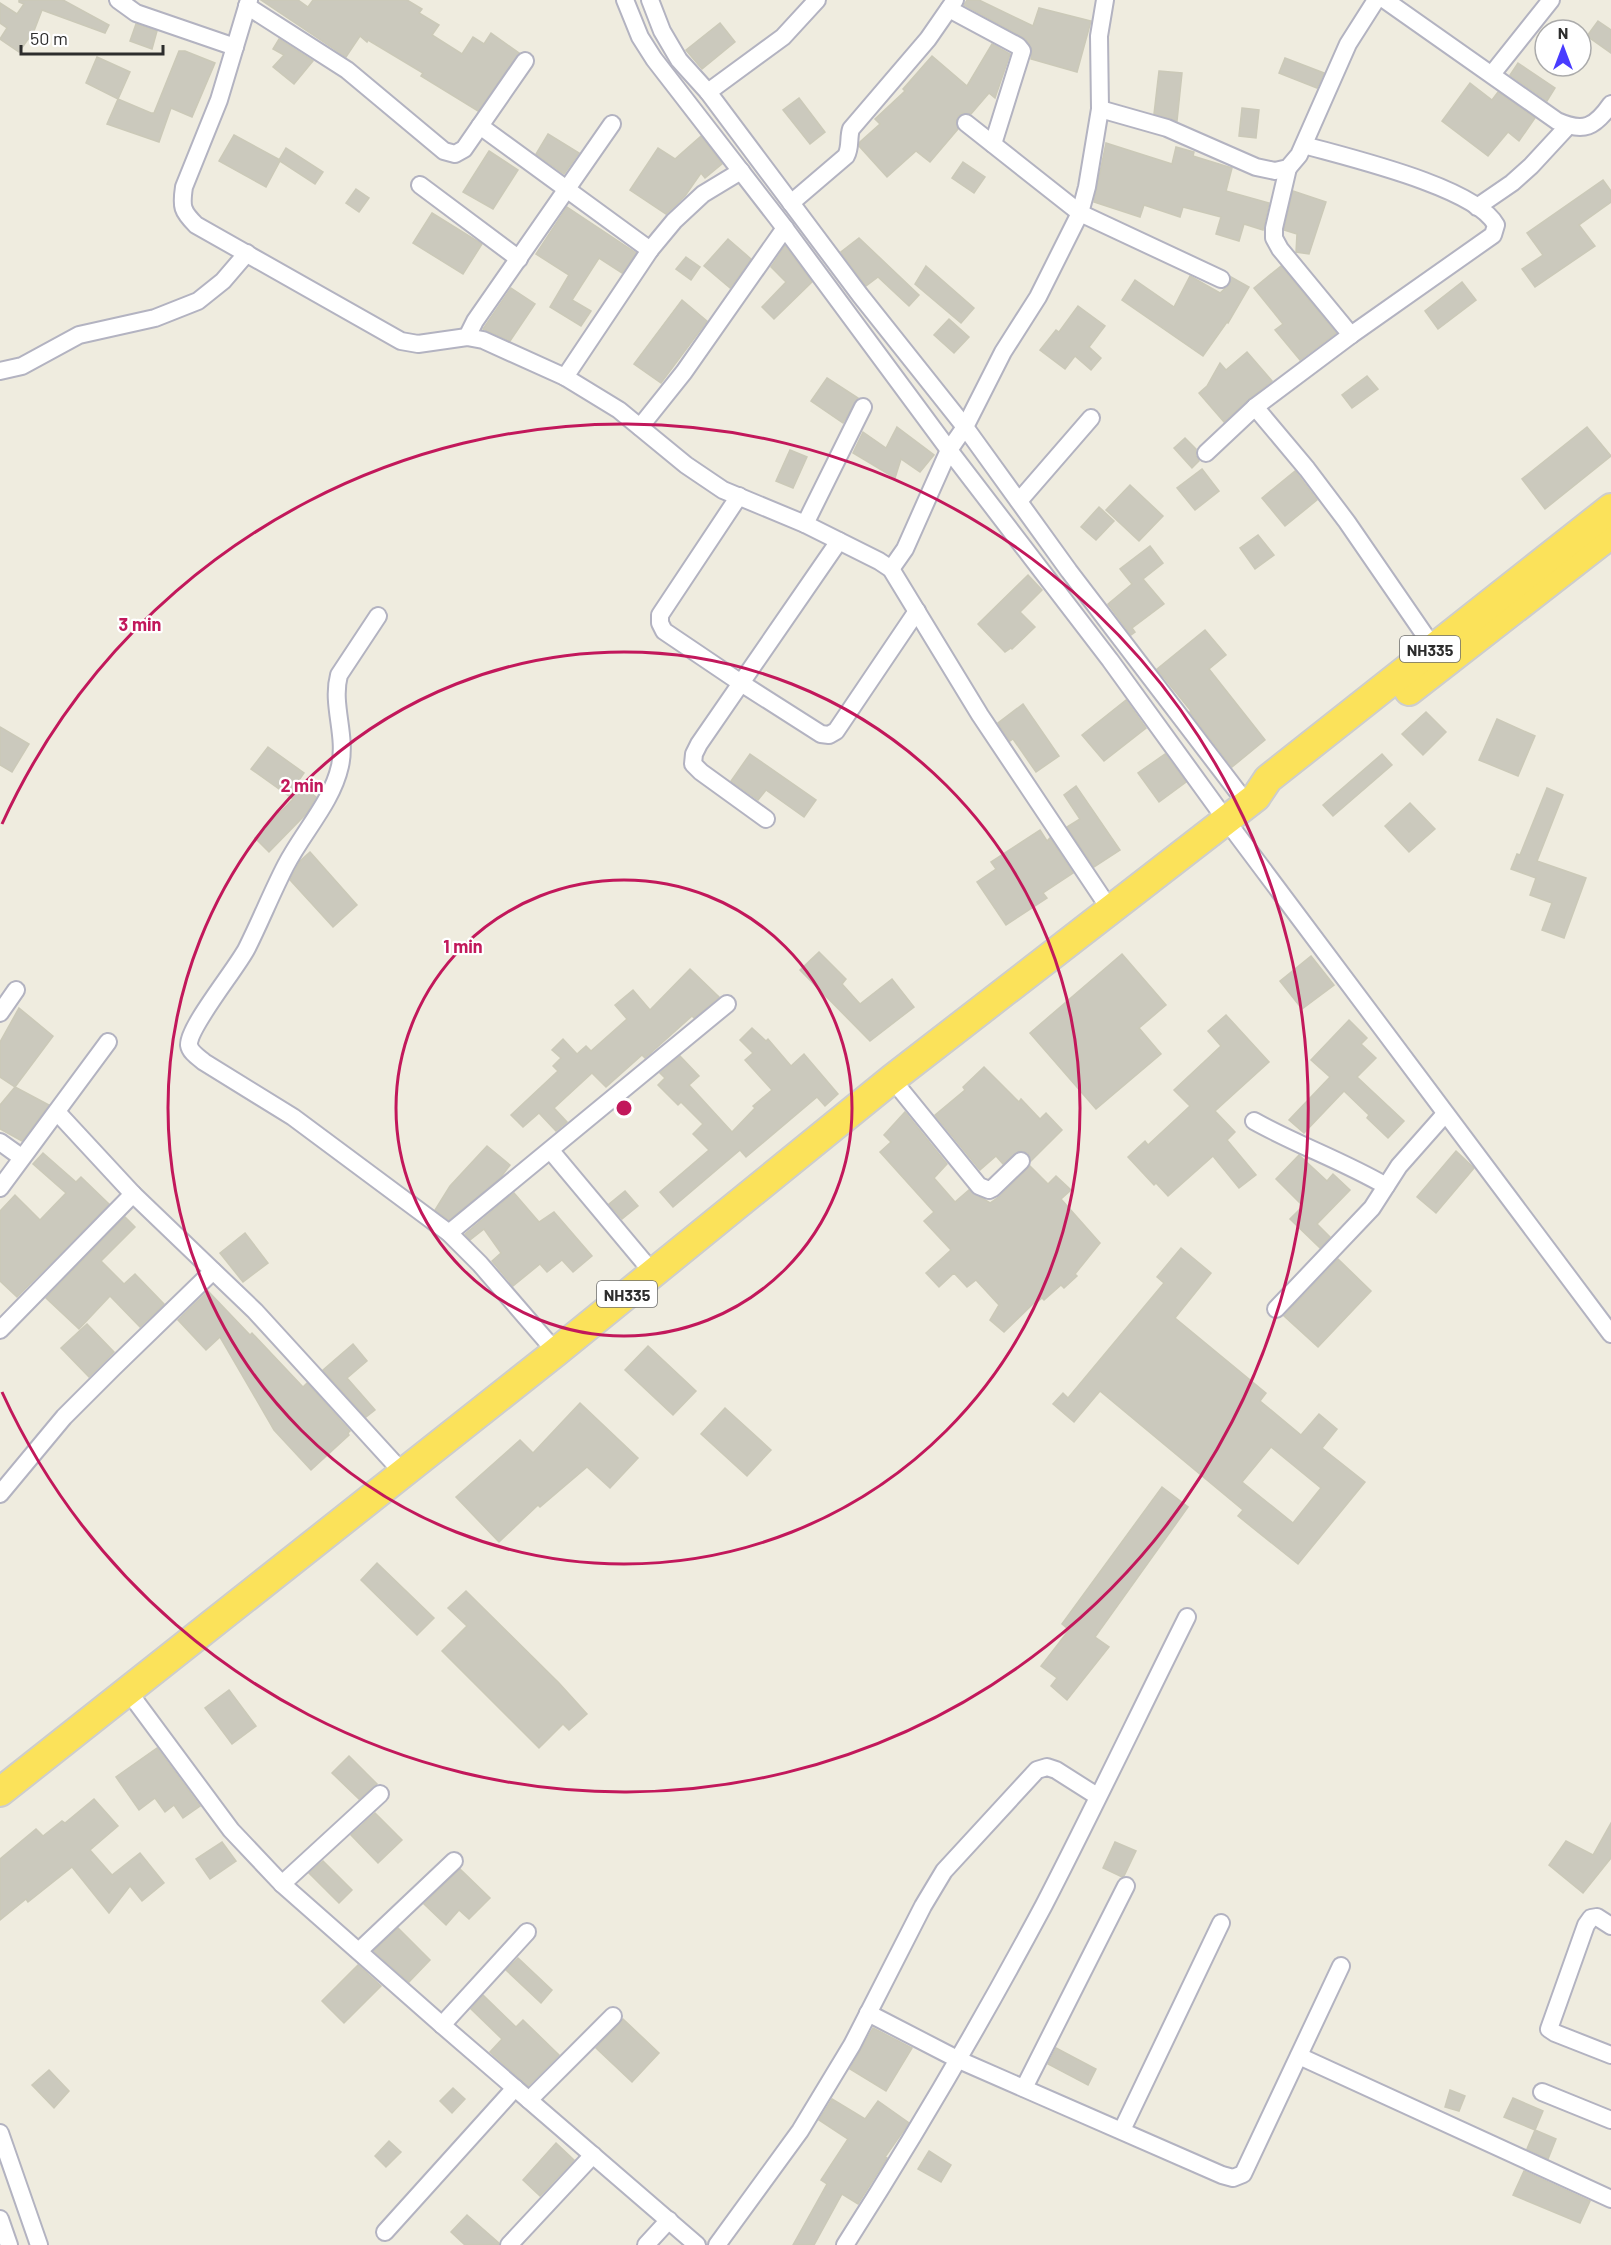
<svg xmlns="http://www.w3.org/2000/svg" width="1611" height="2245" viewBox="0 0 1611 2245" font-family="Barlow,sans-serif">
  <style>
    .building { fill: #cbc9bd; stroke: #cbc9b8; stroke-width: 1.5; fill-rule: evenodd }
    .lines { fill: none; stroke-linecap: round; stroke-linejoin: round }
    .minor-casing { stroke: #b3b3c1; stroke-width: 20 }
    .trunk-casing { stroke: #cdcdcd; stroke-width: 32 }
    .minor { stroke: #fff; stroke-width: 16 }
    .trunk { stroke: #fbe25a; stroke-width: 28 }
    .ring { fill: none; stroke: #c2185b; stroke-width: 3 }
    .labels { text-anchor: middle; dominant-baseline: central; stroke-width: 4.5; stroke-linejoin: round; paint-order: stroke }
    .shield { fill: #fff; stroke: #6c6c6c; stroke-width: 1.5 }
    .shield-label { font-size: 16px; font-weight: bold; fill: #2d2d2d }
    .centre { fill: #c2185b; stroke: #fff; stroke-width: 3 }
    .ring-label { font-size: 18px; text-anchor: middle; font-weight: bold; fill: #c2185b; stroke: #fff; stroke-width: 4.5; stroke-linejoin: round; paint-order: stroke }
  </style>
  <rect width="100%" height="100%" fill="#efecdf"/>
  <g class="building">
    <polygon points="19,0 63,0 109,25 105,33 42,10 34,31 19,52 0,39 7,28 0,23 0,3 17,14 24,4 19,2"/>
    <polygon points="261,0 298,0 308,7 313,0 407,0 422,9 419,13 439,25 432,35 462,54 473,37 484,44 491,33 519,53 478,111 421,76 423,73 368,40 367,42 360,36 346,57"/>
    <polygon points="967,0 979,0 1033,26 1039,8 1091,21 1077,72 1031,59 1032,49 1026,39 964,5"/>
    <polygon points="1598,21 1611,30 1611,53 1587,36"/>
    <polygon points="720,23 735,42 702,69 686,50"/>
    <polygon points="136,24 157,31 152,49 130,41"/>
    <polygon points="279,39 313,61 294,84 273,67 284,55 273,49"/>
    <polygon points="992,44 1010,54 995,98 989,93 971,114 963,113 958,116 956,122 958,129 930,162 916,151 887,177 859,146 860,142 880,124 875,119 905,91 903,89 932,56 967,86"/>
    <polygon points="179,51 185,51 215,63 192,117 171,108 159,142 107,124 118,99 151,113 154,113"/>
    <polygon points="97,57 130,72 118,99 86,83"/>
    <polygon points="1285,58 1324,73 1317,88 1279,73"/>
    <polygon points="1518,63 1555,88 1547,101 1510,75"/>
    <polygon points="1159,71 1182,73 1177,121 1154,114"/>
    <polygon points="1470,83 1492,100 1498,92 1535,118 1519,141 1508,132 1488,156 1442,121"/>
    <polygon points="799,98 825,132 810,144 783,110"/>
    <polygon points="1242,108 1259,110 1256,138 1239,136"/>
    <polygon points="548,134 579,153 564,174 536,154"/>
    <polygon points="234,135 280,160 279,160 286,148 323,172 315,184 280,161 266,187 219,161"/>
    <polygon points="701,136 722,164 705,178 701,173 685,196 666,214 630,190 658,148 675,159"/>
    <polygon points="1106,143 1172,164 1176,147 1194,152 1193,156 1232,168 1226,191 1269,203 1263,230 1244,224 1239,241 1216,234 1221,217 1183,207 1180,217 1144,205 1140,217 1094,202"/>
    <polygon points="489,151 518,170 493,209 463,192"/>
    <polygon points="963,162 985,177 974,193 952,178"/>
    <polygon points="1603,180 1611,191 1611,202 1579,225 1595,246 1535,287 1522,269 1543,255 1527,233"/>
    <polygon points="356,189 369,198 359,212 346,203"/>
    <polygon points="1293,191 1326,202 1309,254 1296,252 1297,234 1284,230"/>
    <polygon points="567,207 636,253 622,273 599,258 572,300 591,311 581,326 550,307 569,275 536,254"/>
    <polygon points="432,213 482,244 463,274 413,243"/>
    <polygon points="859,238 919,295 909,306 878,277 866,286 841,252"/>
    <polygon points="728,239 751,259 730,288 704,266"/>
    <polygon points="785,246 812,282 774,319 762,307 786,282 771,267"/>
    <polygon points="686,257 700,267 691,280 676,269"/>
    <polygon points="926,266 974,308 961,323 915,284"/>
    <polygon points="1281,266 1336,333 1300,360 1275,330 1283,324 1254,288"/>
    <polygon points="1190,276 1220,293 1230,284 1231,277 1249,287 1228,323 1227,322 1203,356 1122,300 1135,280 1174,307"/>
    <polygon points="1462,282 1476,300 1438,329 1425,311"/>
    <polygon points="511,288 535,304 510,341 483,329"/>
    <polygon points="682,300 707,321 661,383 634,364"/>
    <polygon points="1078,306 1105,326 1089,347 1101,358 1091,370 1075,356 1065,369 1040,350 1056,330 1059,332"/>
    <polygon points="949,319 969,337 954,353 934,335"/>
    <polygon points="1247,352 1272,381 1249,399 1224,422 1199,393 1207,386 1220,363 1226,370"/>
    <polygon points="1367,376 1378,389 1352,408 1342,395"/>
    <polygon points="827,378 858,398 843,423 811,401"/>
    <polygon points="897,427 934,455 920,472 901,459 895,478 853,453 863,432 886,448"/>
    <polygon points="1587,427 1611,456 1545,509 1522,479"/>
    <polygon points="1185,438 1196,449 1196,456 1199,461 1192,468 1174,448"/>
    <polygon points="790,450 807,457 793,488 776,481"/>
    <polygon points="1202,469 1219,491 1195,510 1177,488"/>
    <polygon points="1295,471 1317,500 1285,526 1262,498"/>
    <polygon points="1130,485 1163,516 1139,541 1106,510"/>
    <polygon points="1099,507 1114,521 1096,540 1081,527"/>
    <polygon points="1258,535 1274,555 1255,569 1240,548"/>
    <polygon points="1150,546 1163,563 1143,579 1164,604 1132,628 1135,632 1131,635 1108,604 1132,584 1120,569"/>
    <polygon points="1028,575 1042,590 1020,612 1035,627 1012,649 1011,648 1005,652 978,624"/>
    <polygon points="1205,630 1226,655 1209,669 1265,740 1232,767 1190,712 1191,711 1157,669"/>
    <polygon points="1126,700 1146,728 1104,761 1082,735"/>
    <polygon points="1023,704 1059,756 1036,772 1013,739 1010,741 998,723"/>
    <polygon points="1426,712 1446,732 1423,755 1402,734"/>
    <polygon points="1497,719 1535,736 1518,776 1479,760"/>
    <polygon points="0,727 29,744 12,772 0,765"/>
    <polygon points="268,747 304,773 297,783 316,797 306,814 269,852 255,838 293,799 251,769"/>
    <polygon points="750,754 816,800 804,817 766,790 758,800 731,781"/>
    <polygon points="1165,754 1186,782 1159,802 1138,773"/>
    <polygon points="1382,754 1392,765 1333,816 1323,805"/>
    <polygon points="1076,786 1120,850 1094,867 1067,827 1080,819 1064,795"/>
    <polygon points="1547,788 1563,795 1537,861 1586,878 1564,938 1542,930 1552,903 1530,895 1536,878 1511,869 1517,854 1520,855"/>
    <polygon points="1410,803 1435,829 1409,852 1385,826"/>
    <polygon points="1040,830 1047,841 1050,838 1073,873 1043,893 1047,898 1006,925 977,882 996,869 991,862"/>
    <polygon points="310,852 357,905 333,927 290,880 300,861"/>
    <polygon points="819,952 846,979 842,984 860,1004 892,979 914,1007 870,1041 800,970"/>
    <polygon points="1122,954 1166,1005 1139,1028 1161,1054 1096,1109 1030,1033"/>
    <polygon points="1311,956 1334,985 1302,1009 1280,981"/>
    <polygon points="690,969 719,997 694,1018 692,1016 645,1058 642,1055 606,1087 592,1073 554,1108 567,1122 556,1131 539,1113 523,1127 511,1115 558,1071 553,1066 561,1058 552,1050 563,1039 577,1054 586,1046 591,1051 627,1019 615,1005 633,990 650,1010"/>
    <polygon points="19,1008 53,1036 15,1087 0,1077 0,1042"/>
    <polygon points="1226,1015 1269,1062 1215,1111 1235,1132 1227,1140 1256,1175 1239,1188 1213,1156 1168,1196 1156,1183 1154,1185 1128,1157 1145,1141 1148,1145 1190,1106 1174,1090 1221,1046 1208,1031"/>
    <polygon points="1349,1020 1367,1038 1361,1044 1376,1058 1357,1077 1404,1121 1388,1138 1367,1118 1369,1115 1344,1091 1304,1133 1289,1120 1330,1077 1311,1060"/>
    <polygon points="752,1028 766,1041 768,1039 791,1066 804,1054 838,1094 825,1106 817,1097 746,1157 740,1150 673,1207 660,1192 709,1150 693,1134 703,1124 681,1102 678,1105 658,1085 665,1078 660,1073 680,1056 699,1076 689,1085 732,1132 755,1108 753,1106 772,1090 745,1060 753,1053 740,1040"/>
    <polygon points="984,1067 1019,1102 1021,1099 1040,1119 1046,1113 1062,1130 1031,1161 1028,1153 1019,1151 1003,1164 996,1156 980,1170 935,1115 965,1090 963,1087"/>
    <polygon points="15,1087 49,1105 22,1141 0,1129 0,1105"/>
    <polygon points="905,1112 947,1164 934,1178 955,1202 969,1190 990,1203 1000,1196 1030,1166 1048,1184 1056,1176 1071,1190 1061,1199 1100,1243 1075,1274 1077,1276 1064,1288 1061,1285 1044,1300 1042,1298 1036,1303 1035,1302 1004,1332 990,1320 999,1305 976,1280 967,1287 954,1273 939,1287 926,1273 951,1250 924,1221 934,1212 880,1152 891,1142 884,1135"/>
    <polygon points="487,1146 510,1165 501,1177 449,1220 435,1210 450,1186"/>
    <polygon points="1456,1151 1474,1168 1436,1213 1417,1197"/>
    <polygon points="43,1153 76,1182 81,1177 109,1204 17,1297 0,1281 0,1211 15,1195 40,1220 66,1193 33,1164"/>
    <polygon points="1299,1155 1327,1181 1333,1174 1350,1190 1317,1224 1330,1237 1320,1248 1290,1219 1303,1206 1276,1179"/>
    <polygon points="625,1191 638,1206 622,1219 609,1204"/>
    <polygon points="514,1193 539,1222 554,1212 592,1256 573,1272 562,1260 547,1272 540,1264 513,1286 492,1261 501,1253 484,1229 470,1240 465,1234"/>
    <polygon points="125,1217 135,1227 101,1261 124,1284 135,1274 164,1304 140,1327 110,1296 79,1329 46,1298"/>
    <polygon points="245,1233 268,1263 243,1282 220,1253"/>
    <path d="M 1181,1248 L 1211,1273 L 1175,1318 L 1266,1393 L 1260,1401 L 1301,1435 L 1319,1414 L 1337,1429 L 1322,1448 L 1365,1482 L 1298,1564 L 1238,1516 L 1243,1510 L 1100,1391 L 1074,1422 L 1053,1404 L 1063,1393 L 1068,1398 L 1164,1283 L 1157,1277 ZM 1271,1447 L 1321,1488 L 1293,1523 L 1242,1482 Z"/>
    <polygon points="1338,1259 1371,1291 1318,1347 1284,1316"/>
    <polygon points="208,1291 250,1335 252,1333 303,1387 307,1383 350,1431 348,1433 349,1435 311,1470 274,1430 220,1337 206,1350 178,1320"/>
    <polygon points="87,1324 114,1352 89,1377 61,1348"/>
    <polygon points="353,1344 367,1361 347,1378 375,1410 366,1417 323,1370"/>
    <polygon points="648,1346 696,1391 673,1415 625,1370"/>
    <polygon points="580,1403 638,1458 610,1488 587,1467 540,1507 538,1505 499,1542 456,1497 520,1440 533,1453"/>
    <polygon points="725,1408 771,1450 747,1476 701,1434"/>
    <polygon points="1162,1487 1188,1507 1095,1637 1109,1647 1067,1700 1051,1686 1057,1678 1041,1666 1069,1630 1062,1624"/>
    <polygon points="377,1563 434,1618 417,1635 361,1580"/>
    <polygon points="466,1591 559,1683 587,1714 569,1730 563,1724 539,1748 442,1651 467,1626 448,1608"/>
    <polygon points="229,1690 256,1726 232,1744 205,1708"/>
    <polygon points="157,1748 200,1806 183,1818 174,1805 165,1812 155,1798 139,1810 116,1777"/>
    <polygon points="349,1756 377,1784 359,1799 332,1773"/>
    <polygon points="94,1799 118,1826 90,1850 112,1875 140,1853 164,1883 142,1901 130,1886 109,1913 72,1867 28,1902 26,1899 0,1920 0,1859 36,1829 43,1836 62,1821 65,1823"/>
    <polygon points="375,1813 402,1840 378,1863 351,1835"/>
    <polygon points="1611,1823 1611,1858 1583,1893 1549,1865 1566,1841 1593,1855"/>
    <polygon points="222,1842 236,1861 210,1879 196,1859"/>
    <polygon points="1115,1842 1136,1851 1124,1876 1122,1877 1103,1868"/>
    <polygon points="323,1861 352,1890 339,1903 309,1873"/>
    <polygon points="460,1869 490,1898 469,1919 459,1910 446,1925 424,1904"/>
    <polygon points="398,1928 430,1960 409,1982 374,1951"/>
    <polygon points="518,1958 552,1990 541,2003 506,1970"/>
    <polygon points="358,1965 381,1986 344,2023 322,2001"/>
    <polygon points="483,1995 516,2027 523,2020 559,2055 528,2086 490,2052 502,2039 471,2009"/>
    <polygon points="623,2019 659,2053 632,2082 596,2048"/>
    <polygon points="873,2028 912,2048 886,2091 850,2069"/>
    <polygon points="1056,2048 1096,2069 1088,2085 1048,2064"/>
    <polygon points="49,2070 69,2091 54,2108 32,2085"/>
    <polygon points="453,2088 465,2099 452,2113 440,2101"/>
    <polygon points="1450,2090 1465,2096 1459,2111 1445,2107"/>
    <polygon points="1513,2098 1543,2111 1535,2130 1504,2117"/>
    <polygon points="832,2099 865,2119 878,2101 909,2123 885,2157 887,2158 858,2204 842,2194 814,2245 793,2245 827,2184 821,2180 848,2139 819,2120"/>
    <polygon points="1535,2130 1556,2139 1548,2159 1527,2149"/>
    <polygon points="389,2141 401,2152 386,2167 375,2156"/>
    <polygon points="556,2143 574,2160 540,2196 523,2180"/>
    <polygon points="929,2151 951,2165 941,2182 918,2169"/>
    <polygon points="1524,2171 1590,2201 1580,2223 1513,2195"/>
    <polygon points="467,2215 499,2243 499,2245 465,2245 451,2232"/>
  </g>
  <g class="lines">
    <defs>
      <g id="minor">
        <polyline points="118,0 136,13 235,47"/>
        <path d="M 249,0 L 219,100 L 184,187 C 181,207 182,211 196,225 L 401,341 L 418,344 L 467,337 L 483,340 L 565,377 L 619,410 L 686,465 L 723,490 L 805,524 L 879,561 L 891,569 L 980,715 L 1111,911"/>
        <polyline points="625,0 640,37 654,59 781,223 949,450 1110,660 1226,820 1611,1334"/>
        <polyline points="650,0 662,31 679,60 708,92 860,295 965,427 1069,571 1247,804"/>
        <path d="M 1385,0 L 1557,121 C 1584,133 1595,127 1611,104"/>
        <polyline points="247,6 347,70 444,151 455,154 464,149 525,61"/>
        <polyline points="949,9 1018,46 1022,51 993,144"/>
        <polyline points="1492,74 1551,0"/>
        <polyline points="708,92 783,37 817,0"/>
        <polyline points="1100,109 1167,128 1256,167 1275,171 1288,168 1299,155 1348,44 1376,0"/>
        <polyline points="966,123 1080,213 1221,279"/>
        <polyline points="480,126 650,250"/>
        <polyline points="1288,168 1274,228 1274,238 1280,249 1351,335"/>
        <polyline points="420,185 519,259"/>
        <path d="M 791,203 L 846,156 C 851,147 848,138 851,129 L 928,39 L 955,0"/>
        <polyline points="1477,207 1512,183 1531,166 1568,126"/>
        <polyline points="467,337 475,321 612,124"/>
        <polyline points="0,371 22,366 79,335 155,318 198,301 223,281 247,253"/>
        <polyline points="565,377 650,250 674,221 703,194 741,171"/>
        <polyline points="1255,407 1307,469 1347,522 1433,647"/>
        <polyline points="640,427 684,372 785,228"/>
        <path d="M 1206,453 L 1255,407 L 1351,335 L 1493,235 L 1496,225 C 1476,187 1346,157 1304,145"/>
        <polyline points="739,496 660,615 660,623 664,631 741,683 821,734 829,735 836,731 917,611"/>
        <polyline points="1019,501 1091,418"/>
        <polyline points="805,524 863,407"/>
        <polyline points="891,569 905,549 949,450 965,427 1003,352 1038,297 1080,213 1087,187 1100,109 1099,36 1105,0"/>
        <path d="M 378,616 L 339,675 C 331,705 347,735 340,766 C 332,802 303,832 286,865 C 272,892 261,920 247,948 C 237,968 188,1027 189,1045 C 190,1052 198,1057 204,1062 L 293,1117 L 449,1233 L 480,1264 L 556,1352"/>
        <polyline points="766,819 701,772 693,764 694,754 699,744 839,541"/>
        <polyline points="0,1013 16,990"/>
        <polyline points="892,1079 979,1186 989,1190 993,1188 1021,1161"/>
        <polyline points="57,1112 133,1194 255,1311 404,1474"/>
        <path d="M 1254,1121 C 1297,1145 1343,1161 1386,1186"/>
        <polyline points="0,1142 21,1157"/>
        <polyline points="551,1151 653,1273"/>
        <polyline points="0,1188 108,1042"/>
        <polyline points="449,1233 727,1004"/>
        <polyline points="1276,1309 1372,1208 1399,1166 1445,1114"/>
        <polyline points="0,1330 133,1194"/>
        <polyline points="0,1494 64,1417 113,1368 213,1271"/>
        <polyline points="128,1691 231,1830 282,1884 442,2025 697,2245"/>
        <polyline points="282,1884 380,1794"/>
        <polyline points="1611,1926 1597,1917 1591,1918 1586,1925 1549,2029 1555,2033 1611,2055"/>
        <polyline points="360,1950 454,1861"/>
        <polyline points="868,2013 959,2060 1222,2175 1233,2178 1243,2174 1341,1966"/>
        <polyline points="442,2025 527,1932"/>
        <polyline points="1299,2056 1611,2199"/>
        <polyline points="1024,2088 1126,1886"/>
        <polyline points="1542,2092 1611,2120"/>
        <polyline points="529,2100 613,2016"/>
        <polyline points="1122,2130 1221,1923"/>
        <polyline points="0,2133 39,2245"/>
        <polyline points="0,2219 9,2245"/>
        <polyline points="385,2232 515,2088"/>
        <polyline points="509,2245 593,2155"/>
        <polyline points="646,2245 669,2220"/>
        <polyline points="717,2245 800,2131 852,2045 923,1906 944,1871 1037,1770 1047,1767 1056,1770 1097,1796"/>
        <path d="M 845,2245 C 916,2134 982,2021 1044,1905 C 1093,1810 1139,1713 1187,1617"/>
      </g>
      <g id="trunk">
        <polyline points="1409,691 1611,534"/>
        <polyline points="0,1792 556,1352 892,1079 1256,797 1268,779 1611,508"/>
      </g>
    </defs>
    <use href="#minor" class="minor-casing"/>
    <use href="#trunk" class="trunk-casing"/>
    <use href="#minor" class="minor"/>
    <use href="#trunk" class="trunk"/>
  </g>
  <g class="ring">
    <circle cx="624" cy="1108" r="228"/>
    <circle cx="624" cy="1108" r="456"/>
    <path d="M2 824A684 684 0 1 1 2 1392"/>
  </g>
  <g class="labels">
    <g class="shield">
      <rect x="1400" y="636" width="60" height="26" rx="4.5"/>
      <rect x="597" y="1281" width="60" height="26" rx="4.5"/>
    </g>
    <g class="shield-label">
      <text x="1430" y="649">NH335</text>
      <text x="627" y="1294">NH335</text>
    </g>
  </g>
  <circle cx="624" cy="1108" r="9" class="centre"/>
  <g class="ring-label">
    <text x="140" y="631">3 min</text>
    <text x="302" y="792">2 min</text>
    <text x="463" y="953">1 min</text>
  </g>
  <g transform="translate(1563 48)"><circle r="28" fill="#ffffff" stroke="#ababab" stroke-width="1.5"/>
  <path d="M0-4.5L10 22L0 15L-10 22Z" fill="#493cff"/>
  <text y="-9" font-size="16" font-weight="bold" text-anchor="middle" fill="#2d2d2d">N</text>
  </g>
  <path d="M21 45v9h142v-9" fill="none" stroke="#2d2d2d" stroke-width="3"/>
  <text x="30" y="45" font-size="18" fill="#2d2d2d" stroke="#ffffff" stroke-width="4.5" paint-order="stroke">50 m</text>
</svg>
